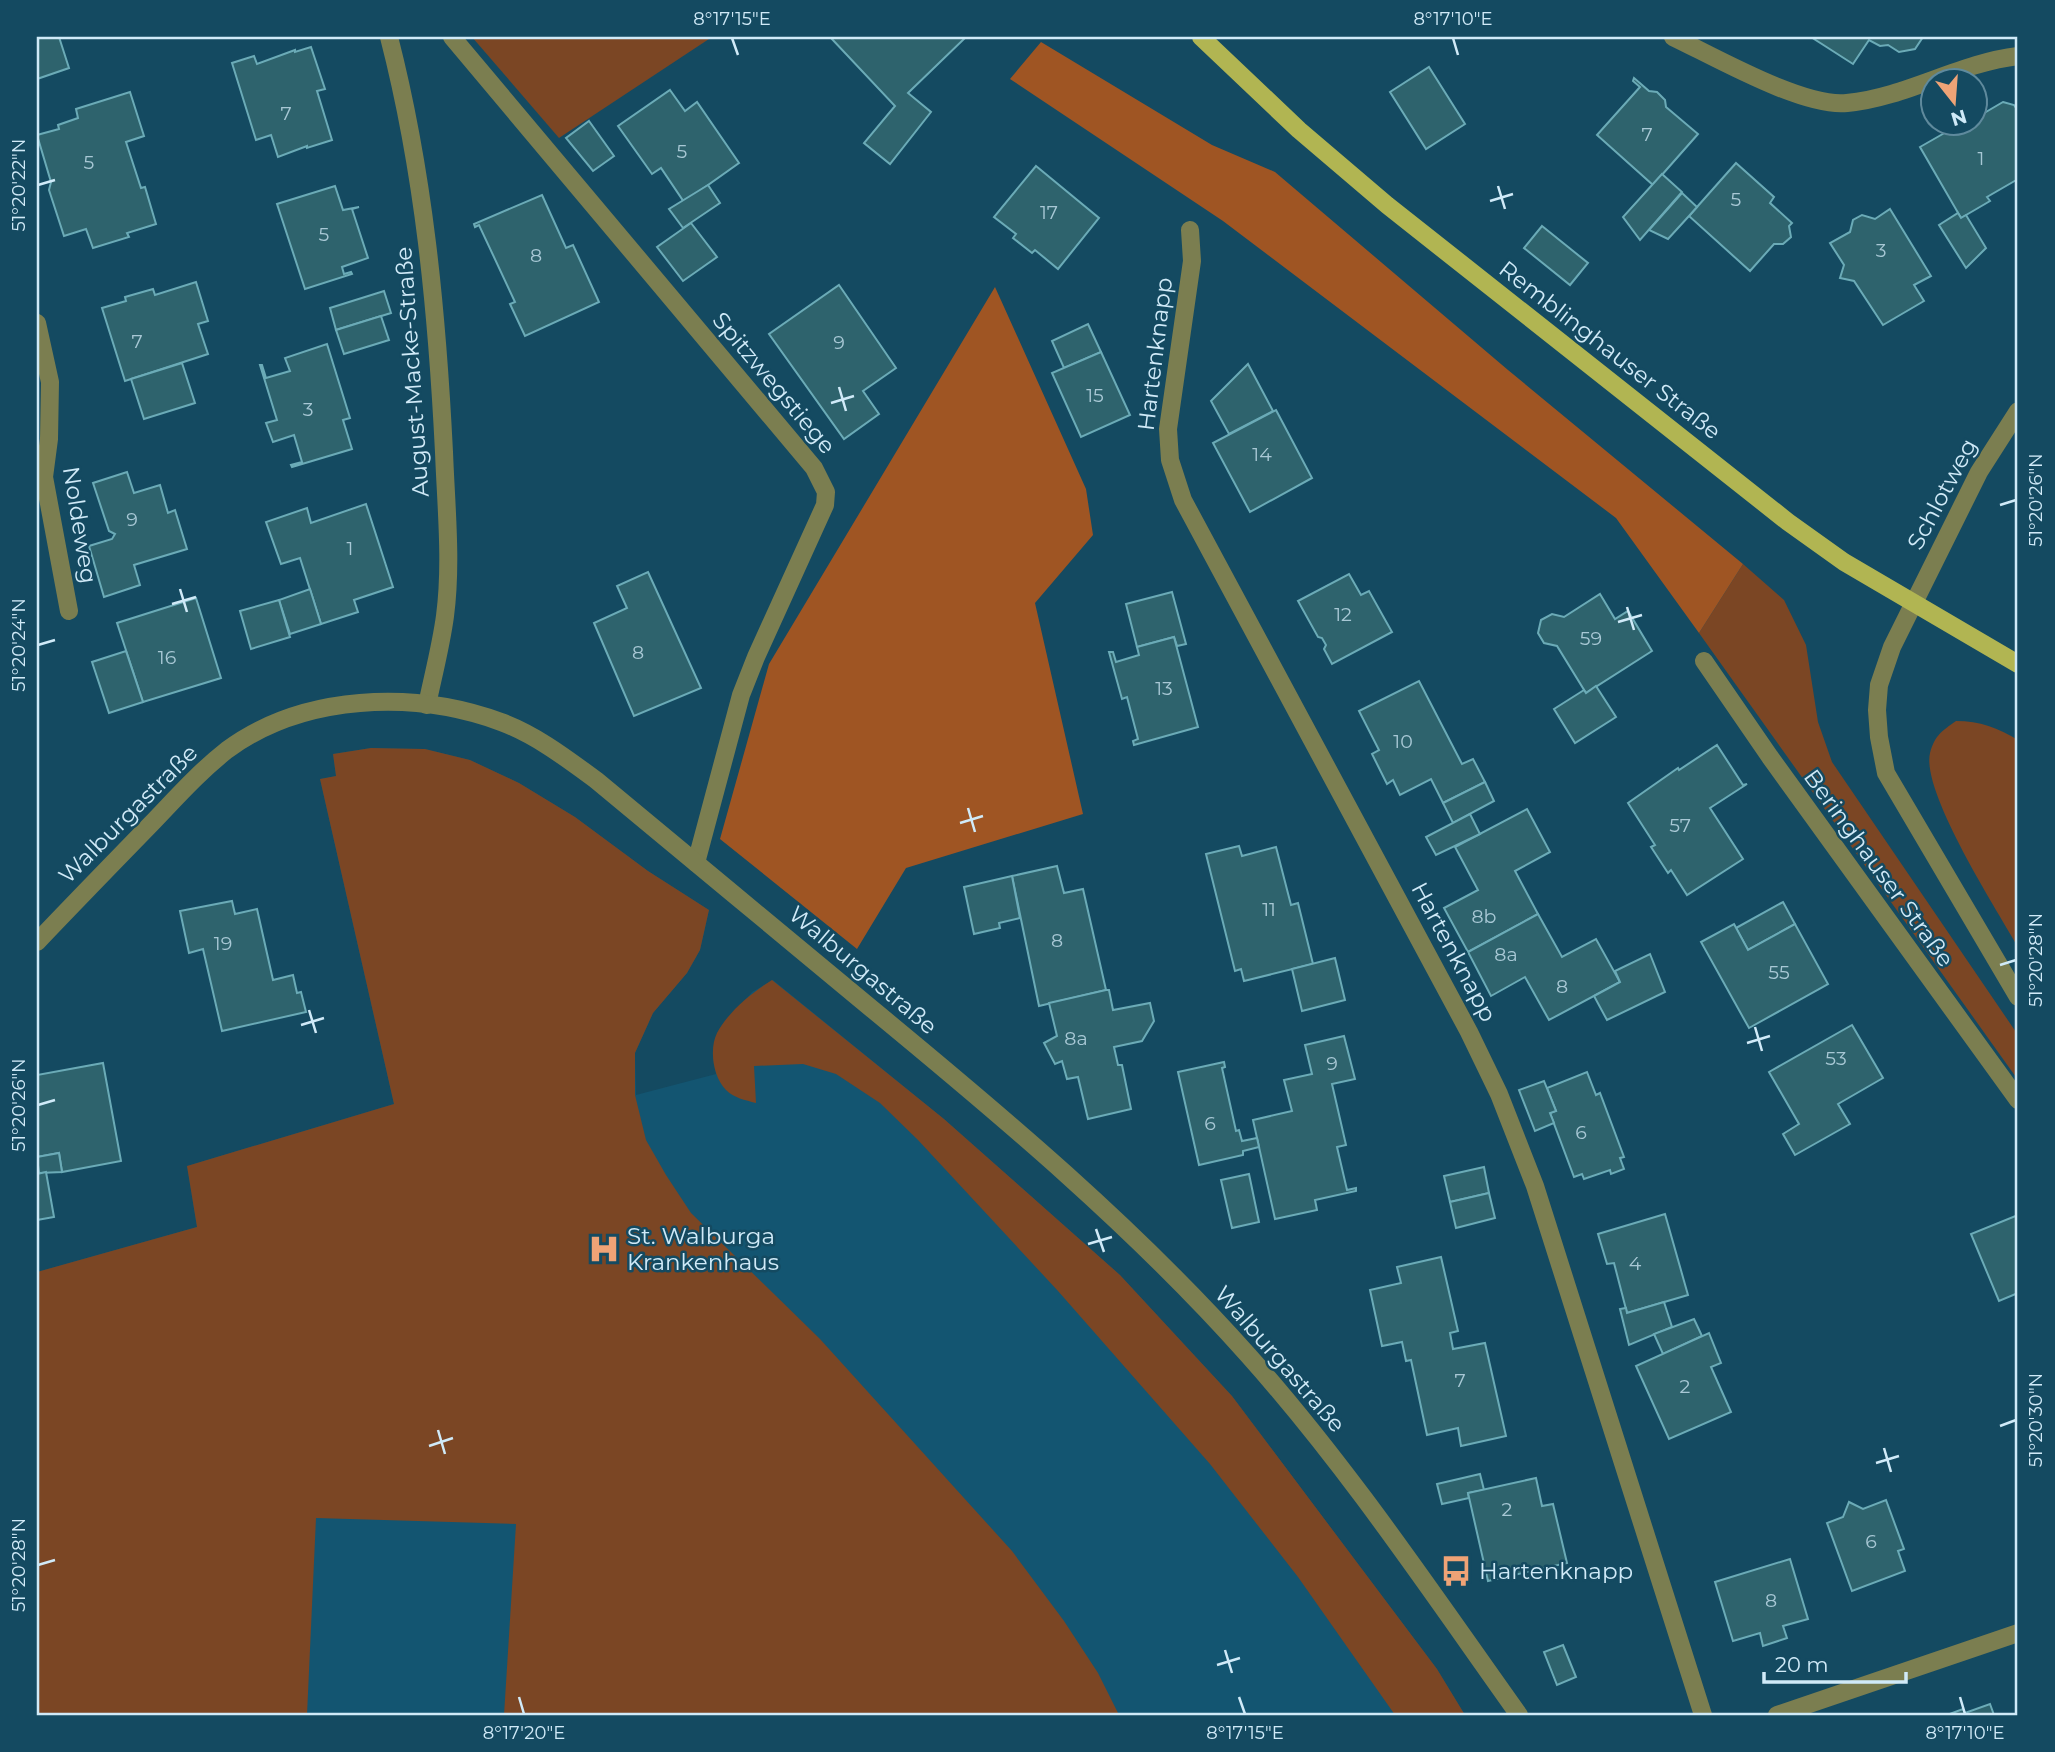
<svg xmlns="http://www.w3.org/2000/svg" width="2055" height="1752" viewBox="0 0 2055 1752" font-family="Montserrat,sans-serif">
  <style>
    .built { fill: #135571 }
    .green { fill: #7b4624 }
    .forest { fill: #9f5523 }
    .building { fill: #2e636d; stroke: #6babb7; stroke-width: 2 }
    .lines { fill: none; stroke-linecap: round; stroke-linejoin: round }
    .minor { stroke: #7b7e50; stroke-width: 18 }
    .major { stroke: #b1b552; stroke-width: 18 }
    .ticks { fill: none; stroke: #d0eaf8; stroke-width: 2.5 }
    .labels { text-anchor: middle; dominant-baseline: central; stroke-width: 5; stroke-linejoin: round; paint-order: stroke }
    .number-label { font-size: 19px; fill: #a8c8d5 }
    .street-label { font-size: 23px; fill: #d0eaf8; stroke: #144a61 }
    .poi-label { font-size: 23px; fill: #d0eaf8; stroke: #144a61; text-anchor: start }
    .neatline { fill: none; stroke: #d0eaf8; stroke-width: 2.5 }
    .ticks-label { font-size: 18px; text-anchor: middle; fill: #d0eaf8 }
  </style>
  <rect width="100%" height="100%" fill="#144a61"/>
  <polygon class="built" points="371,748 425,749 470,760 519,783 575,817 648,871 709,910 700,950 687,973 653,1013 635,1053 636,1095 716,1074 713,1059 717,1034 752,992 773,980 944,1119 1120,1275 1232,1396 1437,1669 1465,1715 37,1715 37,1272 197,1227 187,1166 394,1104 320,779 336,776 333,754"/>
  <g class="green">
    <polygon points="472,37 712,37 559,138"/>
    <polygon points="1743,564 1784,600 1806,645 1818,722 1832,762 2018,1035 2018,1080 1699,633"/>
    <path d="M 1956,721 C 1980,721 1998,728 2018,740 L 2018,947 C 1997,910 1921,792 1930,753 C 1935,735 1942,731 1956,721 Z"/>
    <polygon points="371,748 425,749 470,760 519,783 575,817 648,871 709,910 700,950 687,973 653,1013 635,1053 635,1095 646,1140 666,1175 691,1213 820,1339 1012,1551 1064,1621 1098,1673 1119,1715 504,1715 516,1524 316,1518 307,1715 37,1715 37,1272 197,1227 187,1166 394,1104 320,779 336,776 333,754"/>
    <path d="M 772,980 L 944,1119 L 1120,1275 L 1232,1396 L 1437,1669 L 1465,1715 L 1395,1715 L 1298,1577 L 1210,1464 L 1058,1291 L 918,1140 L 880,1103 L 836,1074 L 803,1064 L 754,1066 L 756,1103 C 745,1100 734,1098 726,1090 C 713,1077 709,1049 717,1033 C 729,1011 751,993 772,980 Z"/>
  </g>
  <g class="forest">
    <polygon points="1041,42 1212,145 1275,172 1508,370 1743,564 1699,633 1616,518 1223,221 1010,79"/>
    <polygon points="995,287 1086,489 1093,535 1035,603 1083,814 906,868 857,949 720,839 769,664"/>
  </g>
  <g class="building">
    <polygon points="37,37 59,37 69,68 37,79"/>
    <polygon points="830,37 966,37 908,93 931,112 890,164 864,143 895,106"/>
    <polygon points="1811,37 1923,37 1915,49 1899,52 1888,45 1880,46 1869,40 1853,64"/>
    <polygon points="311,47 325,89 317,91 332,140 307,148 307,146 278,157 271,135 256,140 232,63 254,56 257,64 295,50 295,52"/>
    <polygon points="1429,67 1465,124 1426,149 1390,92"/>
    <polygon points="1634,78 1649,91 1657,92 1665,100 1666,107 1698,134 1653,185 1597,135 1640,87 1633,81"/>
    <polygon points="670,90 685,111 697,102 739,163 684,202 661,168 652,174 618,126"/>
    <polygon points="130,92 144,136 126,142 141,188 145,187 156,224 127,233 129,237 93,248 86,229 64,236 49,190 51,182 37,135 59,129 58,125 78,118 76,109"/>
    <polygon points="2003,102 2014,105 2018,111 2018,179 1987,197 1990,201 1961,218 1920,147 1948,131 1950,134 1969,122 1974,122 1974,119"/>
    <polygon points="589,121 614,156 593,171 566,138"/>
    <polygon points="1736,163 1774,197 1770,203 1792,223 1789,226 1791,237 1783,244 1774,244 1750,271 1689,216"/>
    <polygon points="1036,166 1099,218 1058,269 1035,250 1032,253 1013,238 1016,234 994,217"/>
    <polygon points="1662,174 1682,192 1640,240 1623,217"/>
    <polygon points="708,185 720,203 683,228 669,209"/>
    <polygon points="335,186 343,210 359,207 352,209 368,258 342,267 344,274 351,272 352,274 305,289 277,204"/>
    <polygon points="1682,193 1697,207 1689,216 1668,239 1649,230"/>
    <polygon points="542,195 566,248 573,245 599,302 525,336 510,304 515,302 479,225 475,227 474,224"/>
    <polygon points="1890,209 1931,276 1914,285 1924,301 1883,325 1854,281 1840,278 1844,265 1830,243 1850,232 1853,220 1862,215 1875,219"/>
    <polygon points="1958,213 1961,218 1966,215 1986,248 1966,268 1939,225"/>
    <polygon points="691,223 717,257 683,281 657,247"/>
    <polygon points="1542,226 1588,263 1570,285 1524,248"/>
    <polygon points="196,282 208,321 198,324 208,354 125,381 102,308 126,301 125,297 153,289 155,295"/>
    <polygon points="839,285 896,368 863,391 879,414 844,439 769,334"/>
    <polygon points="384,291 391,313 336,330 330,308"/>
    <polygon points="381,316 389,340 344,354 336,330"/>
    <polygon points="1088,324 1101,352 1064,368 1052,341"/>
    <polygon points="327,344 350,418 343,420 352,449 292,467 291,465 302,462 294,435 273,442 266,423 277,420 260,365 262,365 266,378 290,371 285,358"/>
    <polygon points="1101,352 1130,415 1081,437 1052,373"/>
    <polygon points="182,363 195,403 144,419 131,379"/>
    <polygon points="1248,364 1273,411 1229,434 1211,401"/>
    <polygon points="1276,410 1312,478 1250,512 1213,443"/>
    <polygon points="127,472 134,493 160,485 168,513 175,510 187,549 134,565 140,585 104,597 89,546 112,539 115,534 109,531 93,483"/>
    <polygon points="366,504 393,587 354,600 358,612 321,624 300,558 281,564 266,522 307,508 311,523"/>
    <polygon points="648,572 701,688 634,716 594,623 627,608 617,586"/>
    <polygon points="1349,574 1361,595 1369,591 1392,632 1332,664 1324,649 1326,645 1322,638 1318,637 1298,601"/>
    <polygon points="310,589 321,624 290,634 279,600"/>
    <polygon points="1172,592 1186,644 1177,646 1174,637 1137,647 1126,604"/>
    <polygon points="1600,594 1615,619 1628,611 1652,651 1586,693 1557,646 1544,643 1538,633 1541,620 1552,614 1564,617"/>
    <polygon points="196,598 221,678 143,702 117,623"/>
    <polygon points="279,600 290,637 251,649 240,611"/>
    <polygon points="1174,637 1198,727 1134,745 1133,741 1138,739 1127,697 1122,699 1109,652 1113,652 1116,662 1139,655 1137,647"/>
    <polygon points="126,651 143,702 109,713 92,662"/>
    <polygon points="1419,681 1462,764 1473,759 1485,782 1443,803 1431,779 1400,795 1393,780 1387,784 1372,754 1379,750 1359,711"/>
    <polygon points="1596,686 1616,717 1575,743 1554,709 1584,690 1586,693"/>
    <polygon points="1717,745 1743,785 1747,784 1710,808 1743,859 1687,895 1671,870 1668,873 1651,847 1655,845 1628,803 1678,768 1679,770"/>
    <polygon points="1485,782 1494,801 1453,823 1443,803"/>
    <polygon points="1527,809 1550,852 1515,871 1538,914 1468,952 1444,908 1478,890 1455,847"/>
    <polygon points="1470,814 1480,834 1436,855 1426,837"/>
    <polygon points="1239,846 1242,856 1276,847 1291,905 1298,903 1313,964 1244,981 1241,969 1235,971 1206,854"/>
    <polygon points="1057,866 1064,893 1083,889 1106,990 1039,1006 1012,876"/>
    <polygon points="1012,876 1020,918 999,923 1000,928 974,934 964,887"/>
    <polygon points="232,901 235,914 257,909 273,980 293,975 297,993 301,992 306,1012 222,1031 203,949 189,953 180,911"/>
    <polygon points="1783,902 1795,924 1748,950 1736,928"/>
    <polygon points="1538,914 1562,957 1596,939 1620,982 1549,1020 1525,977 1491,996 1468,952"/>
    <polygon points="1734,924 1748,950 1795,924 1828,984 1749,1028 1701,942"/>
    <polygon points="1650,954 1665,992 1607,1020 1594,996 1620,982 1615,971"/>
    <polygon points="1335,958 1345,1000 1302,1011 1292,969"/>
    <polygon points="1106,990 1109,990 1113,1010 1150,1003 1154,1021 1142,1041 1114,1047 1118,1065 1122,1065 1131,1109 1088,1119 1078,1077 1067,1079 1062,1061 1055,1064 1044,1043 1057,1036 1049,1003"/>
    <polygon points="1852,1025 1883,1078 1838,1104 1850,1124 1795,1155 1783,1134 1799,1124 1769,1072"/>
    <polygon points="1344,1036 1355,1079 1332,1084 1346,1145 1337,1147 1347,1190 1356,1188 1356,1191 1315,1200 1317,1210 1275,1219 1253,1120 1292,1111 1284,1080 1312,1074 1305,1045"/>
    <polygon points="1224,1062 1225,1067 1222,1068 1236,1131 1239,1130 1242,1141 1257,1138 1259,1147 1243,1151 1243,1155 1199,1165 1178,1072"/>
    <polygon points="103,1063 121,1161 62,1172 59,1153 37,1157 37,1075"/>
    <polygon points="1587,1072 1596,1095 1600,1093 1624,1157 1620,1158 1624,1169 1611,1174 1610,1170 1584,1179 1582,1174 1574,1177 1550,1113 1556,1111 1547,1088"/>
    <polygon points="1544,1081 1556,1111 1550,1113 1554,1123 1535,1131 1519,1090"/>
    <polygon points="59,1153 62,1172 39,1173 37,1157"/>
    <polygon points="1484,1167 1489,1193 1450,1202 1444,1176"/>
    <polygon points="46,1172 54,1217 37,1220 37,1174"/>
    <polygon points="1249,1174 1259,1222 1232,1228 1221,1180"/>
    <polygon points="1489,1193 1495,1218 1456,1228 1450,1202"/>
    <polygon points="1665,1214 1688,1295 1627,1313 1614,1263 1607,1264 1598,1234"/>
    <polygon points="2018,1215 2018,1293 1999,1301 1971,1234"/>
    <polygon points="1441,1257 1458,1331 1450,1333 1453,1349 1485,1343 1506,1436 1461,1446 1458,1428 1427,1435 1411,1360 1406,1361 1402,1342 1382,1346 1370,1290 1401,1283 1397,1267"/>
    <polygon points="1664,1302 1672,1327 1629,1345 1620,1309 1626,1308 1627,1313"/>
    <polygon points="1694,1319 1702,1336 1663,1354 1654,1334"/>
    <polygon points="1709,1333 1721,1363 1711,1367 1731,1412 1669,1439 1636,1366"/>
    <polygon points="1480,1474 1484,1490 1468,1493 1469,1498 1442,1504 1437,1484"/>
    <polygon points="1536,1478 1542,1506 1553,1504 1567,1563 1488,1581 1468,1493"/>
    <polygon points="1886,1500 1904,1549 1898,1551 1905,1571 1852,1591 1827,1523 1843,1517 1849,1502 1863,1509"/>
    <polygon points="1790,1559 1808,1619 1783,1626 1787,1638 1763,1646 1760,1633 1733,1641 1715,1582"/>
    <polygon points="1563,1645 1576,1677 1557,1685 1544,1652"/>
    <polygon points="1990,1704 1994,1715 1947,1715 1963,1709 1965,1713"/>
  </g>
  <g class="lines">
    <g class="minor">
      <path d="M 389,37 C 424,173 437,312 444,452 C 446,506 452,563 445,616 C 441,646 433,676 427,705"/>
      <polyline points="452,37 814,468 826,492 825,505 756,657 741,695 696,863"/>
      <path d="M 1673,37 C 1715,57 1804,108 1847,103 C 1907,97 1959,63 2018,56"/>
      <polyline points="1190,230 1192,261 1168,429 1170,460 1183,500 1469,1032 1499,1094 1535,1186 1703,1715"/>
      <polyline points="37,323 50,382 49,439 44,477 69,611"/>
      <polyline points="2018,411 1979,472 1892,647 1879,685 1877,710 1879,737 1886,773 2018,997"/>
      <polyline points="1704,661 1770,757 2018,1100"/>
      <path d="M 37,942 C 75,902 113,863 151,824 C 176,798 199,772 227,750 C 303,694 414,690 501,722 C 536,735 566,758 596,780 C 688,856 780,933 872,1009 C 1003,1117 1134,1227 1248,1355 C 1348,1467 1432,1593 1519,1715"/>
      <polyline points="1777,1715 2018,1633"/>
    </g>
    <polyline class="major" points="1201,37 1299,130 1387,205 1788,522 1844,562 2018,664"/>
  </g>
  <path class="ticks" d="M 732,38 L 738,55M 1453,38 L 1458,55M 38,185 L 55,180M 1498,186 L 1505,209M 1490,201 L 1513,194M 839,387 L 846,411M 831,403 L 854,396M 2000,505 L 2016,500M 180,589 L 187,612M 172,604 L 196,597M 1627,607 L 1634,630M 1618,622 L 1642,615M 38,645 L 55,640M 968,808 L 975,832M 960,823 L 983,816M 2000,965 L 2016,960M 309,1010 L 316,1033M 301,1025 L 324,1018M 1755,1027 L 1762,1051M 1747,1043 L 1770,1036M 38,1105 L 55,1100M 1096,1229 L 1104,1252M 1088,1244 L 1112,1237M 2000,1426 L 2016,1420M 438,1430 L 445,1454M 429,1446 L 453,1438M 1884,1448 L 1891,1472M 1876,1463 L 1899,1456M 38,1565 L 55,1560M 1225,1650 L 1232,1673M 1217,1665 L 1240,1658M 519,1697 L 524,1714M 1239,1697 L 1245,1714M 1960,1697 L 1965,1714"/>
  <defs>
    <symbol id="hospital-bare" viewBox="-9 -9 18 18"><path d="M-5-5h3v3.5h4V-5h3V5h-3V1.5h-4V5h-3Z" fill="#efa376" stroke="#144a61" stroke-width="2.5" paint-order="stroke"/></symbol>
    <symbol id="bus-bare" viewBox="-9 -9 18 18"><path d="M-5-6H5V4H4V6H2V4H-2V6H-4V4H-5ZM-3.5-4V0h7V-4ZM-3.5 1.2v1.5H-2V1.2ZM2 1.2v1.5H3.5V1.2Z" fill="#efa376" stroke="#144a61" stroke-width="2.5" paint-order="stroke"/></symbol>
  </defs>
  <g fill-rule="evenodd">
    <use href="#hospital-bare" x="582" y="1227" width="44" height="44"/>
    <use href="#bus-bare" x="1434" y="1549" width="44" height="44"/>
  </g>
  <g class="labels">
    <g class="number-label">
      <text x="286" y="113">7</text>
      <text x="1647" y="134">7</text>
      <text x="682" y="151">5</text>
      <text x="1981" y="158">1</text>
      <text x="89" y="162">5</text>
      <text x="1736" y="199">5</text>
      <text x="1049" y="212">17</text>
      <text x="324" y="234">5</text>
      <text x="1881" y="250">3</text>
      <text x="536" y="255">8</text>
      <text x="137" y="341">7</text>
      <text x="839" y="342">9</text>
      <text x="1095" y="395">15</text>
      <text x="308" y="409">3</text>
      <text x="1262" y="454">14</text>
      <text x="132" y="519">9</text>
      <text x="350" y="548">1</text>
      <text x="1343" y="614">12</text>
      <text x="1591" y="638">59</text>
      <text x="638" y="652">8</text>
      <text x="167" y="657">16</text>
      <text x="1164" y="688">13</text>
      <text x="1403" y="741">10</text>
      <text x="1680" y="825">57</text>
      <text x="1269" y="909">11</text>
      <text x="1484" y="916">8b</text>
      <text x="1057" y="940">8</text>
      <text x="223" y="943">19</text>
      <text x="1506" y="954">8a</text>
      <text x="1779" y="972">55</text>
      <text x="1562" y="986">8</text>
      <text x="1076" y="1038">8a</text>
      <text x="1836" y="1058">53</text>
      <text x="1332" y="1063">9</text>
      <text x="1210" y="1123">6</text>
      <text x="1581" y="1132">6</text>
      <text x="1635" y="1263">4</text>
      <text x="1460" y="1380">7</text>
      <text x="1685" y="1386">2</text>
      <text x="1507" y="1509">2</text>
      <text x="1871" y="1541">6</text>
      <text x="1771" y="1600">8</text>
    </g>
    <g class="street-label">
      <text transform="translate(1610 350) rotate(38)">Remblinghauser Straße</text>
      <text transform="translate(1155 354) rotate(-83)">Hartenknapp</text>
      <text transform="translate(412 372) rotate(-94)">August-Macke-Straße</text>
      <text transform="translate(774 383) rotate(50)">Spitzwegstiege</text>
      <text transform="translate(1942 494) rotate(-62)">Schlotweg</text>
      <text transform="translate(80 525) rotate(81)">Noldeweg</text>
      <text transform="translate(128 814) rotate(-45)">Walburgastraße</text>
      <text transform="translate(1879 868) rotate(54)">Beringhauser Straße</text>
      <text transform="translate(1454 952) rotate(62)">Hartenknapp</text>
      <text transform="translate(863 970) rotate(40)">Walburgastraße</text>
      <text transform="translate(1280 1359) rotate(49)">Walburgastraße</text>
    </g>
    <g class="poi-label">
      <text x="627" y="1236">St. Walburga<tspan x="627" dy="26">Krankenhaus</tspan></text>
      <text x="1479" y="1571">Hartenknapp</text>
    </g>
  </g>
  <rect width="2055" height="1752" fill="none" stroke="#144a61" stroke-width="77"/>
  <g transform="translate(1954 102) rotate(163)"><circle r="33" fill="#144a61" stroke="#5f8a9d" stroke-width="2"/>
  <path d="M0-5L12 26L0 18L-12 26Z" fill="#efa376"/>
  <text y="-10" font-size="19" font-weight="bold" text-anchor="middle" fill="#d0eaf8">N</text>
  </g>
  <path d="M1764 1672v10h142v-10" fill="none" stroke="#d0eaf8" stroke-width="3.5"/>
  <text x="1775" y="1672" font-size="21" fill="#d0eaf8" stroke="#144a61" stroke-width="5" paint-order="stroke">20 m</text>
  <rect x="38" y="38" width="1978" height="1676" class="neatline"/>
  <g class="ticks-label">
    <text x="732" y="25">8°17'15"E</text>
    <text x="1453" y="25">8°17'10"E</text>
    <text transform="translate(19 185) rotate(-90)" y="6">51°20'22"N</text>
    <text transform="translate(2036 500) rotate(-90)" y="6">51°20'26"N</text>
    <text transform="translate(19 645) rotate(-90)" y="6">51°20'24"N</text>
    <text transform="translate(2036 960) rotate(-90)" y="6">51°20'28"N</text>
    <text transform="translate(19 1105) rotate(-90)" y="6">51°20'26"N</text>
    <text transform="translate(2036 1420) rotate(-90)" y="6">51°20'30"N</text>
    <text transform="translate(19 1565) rotate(-90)" y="6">51°20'28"N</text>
    <text x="524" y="1739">8°17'20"E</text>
    <text x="1245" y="1739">8°17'15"E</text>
    <text x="1965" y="1739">8°17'10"E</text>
  </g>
</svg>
